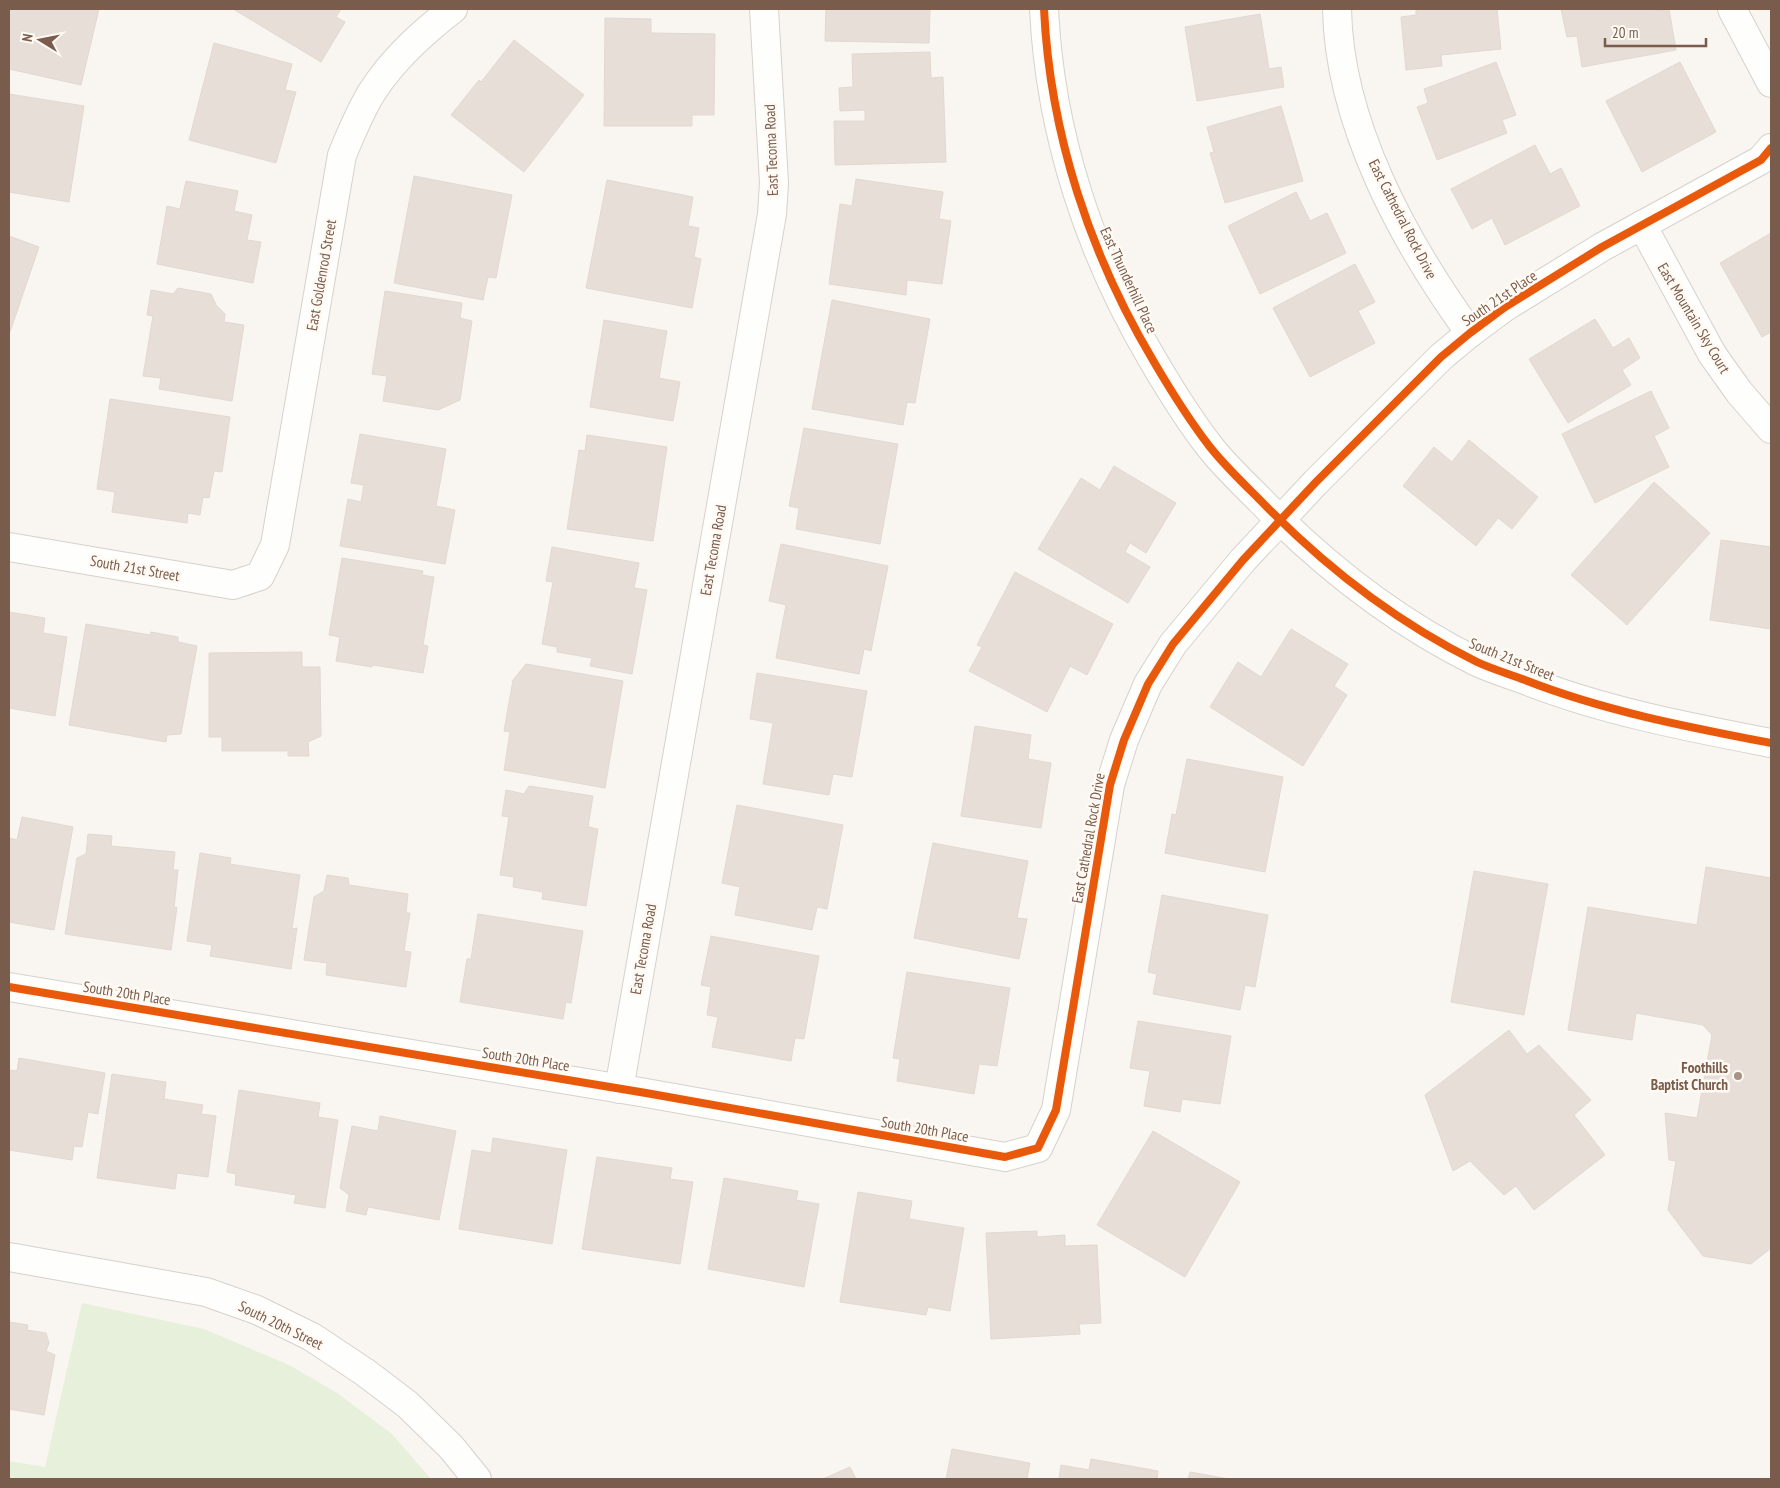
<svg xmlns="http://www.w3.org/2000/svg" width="1780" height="1488" viewBox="0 0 1780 1488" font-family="'PT Sans Narrow',sans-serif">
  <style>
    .green { fill: #e7f0db }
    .building { fill: #e6ded7; stroke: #e2d8d2 }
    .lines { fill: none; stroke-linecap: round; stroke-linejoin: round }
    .minor-casing { stroke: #d7d1cb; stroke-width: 30 }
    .minor { stroke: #fefefd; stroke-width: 28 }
    .cycleway-casing { stroke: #fffaf3; stroke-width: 11 }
    .cycleway { stroke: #e8590c; stroke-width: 8 }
    .poi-dot { fill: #a69286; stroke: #fffaf3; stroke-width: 2 }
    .labels { text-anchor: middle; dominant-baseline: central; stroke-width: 5; stroke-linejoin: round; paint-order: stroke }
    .street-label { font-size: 15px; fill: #7a5c4d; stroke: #fffaf3 }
    .poi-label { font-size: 15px; font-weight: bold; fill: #7a5c4d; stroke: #fffaf3; text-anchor: end }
  </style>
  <rect width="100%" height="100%" fill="#f9f5f0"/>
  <polygon class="green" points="82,1303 204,1329 289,1365 337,1393 392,1434 431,1479 9,1479 9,1461 45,1467"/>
  <g class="building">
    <polygon points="9,9 99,9 81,85 9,69"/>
    <polygon points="233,9 341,9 336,17 345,22 321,62"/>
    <polygon points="826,9 930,9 929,43 825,41"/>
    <polygon points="1416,9 1497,9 1501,49 1441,55 1442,66 1406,70 1401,17 1416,15"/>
    <polygon points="1561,9 1653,9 1654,11 1669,9 1676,50 1582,67 1577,36 1567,37"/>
    <polygon points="1260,14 1269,69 1281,67 1284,87 1197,101 1185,27"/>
    <polygon points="605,18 651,19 651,33 715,34 714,115 692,115 692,126 604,126"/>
    <polygon points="514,40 584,95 524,172 451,115 479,80 481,82"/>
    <polygon points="214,43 292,64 285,90 296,92 276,163 189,140"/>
    <polygon points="930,52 931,78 943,77 946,162 835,165 834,121 865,121 865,110 840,111 839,88 853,87 852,54"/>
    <polygon points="1496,62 1516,115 1502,120 1507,133 1437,160 1417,107 1428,103 1424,89"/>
    <polygon points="1680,62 1716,132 1642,172 1606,101"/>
    <polygon points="9,94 84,106 69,202 9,192"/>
    <polygon points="1281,106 1303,181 1225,203 1210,153 1214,152 1207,127"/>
    <polygon points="1535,145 1550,174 1561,168 1580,206 1505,245 1492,218 1472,229 1451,189"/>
    <polygon points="414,176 512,195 496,278 488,277 483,300 394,283"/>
    <polygon points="856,179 943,192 939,219 951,221 942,284 907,280 906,295 829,284 840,204 852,206"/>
    <polygon points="607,180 693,197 688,226 699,228 694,257 701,259 692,308 586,288"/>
    <polygon points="186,181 238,191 234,211 252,215 247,240 261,242 253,283 157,264 167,206 180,209"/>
    <polygon points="1296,192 1310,221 1327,213 1346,253 1260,294 1228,226"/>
    <polygon points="1771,233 1771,332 1762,337 1720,263"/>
    <polygon points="9,236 39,247 10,332 9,331"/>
    <polygon points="1355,264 1375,302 1358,311 1375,343 1310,377 1273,308"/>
    <polygon points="178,288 211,294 216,305 225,314 224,322 244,325 232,401 159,389 161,378 143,376 153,316 147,315 151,290 173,294"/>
    <polygon points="385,291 462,303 460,318 472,321 460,400 438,410 383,401 387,376 372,374"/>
    <polygon points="832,300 930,319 915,403 907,402 903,425 812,409"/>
    <polygon points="1595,319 1613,348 1629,338 1640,358 1622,370 1631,385 1568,423 1529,359"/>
    <polygon points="604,320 667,331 659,378 680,382 673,421 590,407"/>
    <polygon points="1651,391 1669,428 1654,436 1669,467 1595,503 1562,434"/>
    <polygon points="110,399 230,417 222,472 214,471 209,498 203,497 200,515 188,513 187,523 112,512 115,492 97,489"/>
    <polygon points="804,428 898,444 880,544 796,529 799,508 789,506"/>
    <polygon points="360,434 446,449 436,506 455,510 445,564 340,546 348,499 361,502 364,485 351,483"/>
    <polygon points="587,435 667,447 653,541 567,529 579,450 585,451"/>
    <polygon points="1469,440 1538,497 1512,529 1498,518 1476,546 1403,486 1434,447 1452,462"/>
    <polygon points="1114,466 1176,503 1146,553 1130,543 1125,552 1150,567 1128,603 1038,549 1081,478 1100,490"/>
    <polygon points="1654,482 1710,533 1627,625 1571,575"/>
    <polygon points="1721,540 1771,547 1771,629 1710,620"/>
    <polygon points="781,544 888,566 871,651 864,649 859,674 776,658 786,605 769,601"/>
    <polygon points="552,547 639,563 634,588 647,590 632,674 590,666 592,658 557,652 557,647 542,644 553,582 546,581"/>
    <polygon points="342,558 423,571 422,575 434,577 423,645 428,646 423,673 373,665 372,667 336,661 340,637 329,635"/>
    <polygon points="1015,572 1113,624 1087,675 1070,666 1047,712 969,671 982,647 977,645"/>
    <polygon points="9,612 45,618 43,633 67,637 55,716 9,708"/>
    <polygon points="86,624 150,635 151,632 178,637 178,642 197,646 181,734 167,735 166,742 69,725"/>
    <polygon points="1291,629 1348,664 1334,686 1347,695 1303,766 1210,707 1238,662 1261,677"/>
    <polygon points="302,652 302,667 320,667 321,736 308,742 309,756 288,756 288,751 222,751 222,737 209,737 209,653"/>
    <polygon points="526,664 623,681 605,788 504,770 510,732 504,731 513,680"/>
    <polygon points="757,673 867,691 852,777 833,774 829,795 763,784 773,723 750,719"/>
    <polygon points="975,726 1031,735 1028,759 1051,763 1041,828 961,816"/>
    <polygon points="1187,759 1283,777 1265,872 1165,853 1172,814 1176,815"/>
    <polygon points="529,786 593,796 588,827 598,829 586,906 542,899 543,892 513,887 514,877 500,875 509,817 502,816 506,790 524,794"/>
    <polygon points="737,805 843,825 827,909 817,907 812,930 735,915 740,887 722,883"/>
    <polygon points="22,817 73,827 54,930 9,922 9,838 17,840"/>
    <polygon points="88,834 112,836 111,846 175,852 173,870 178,870 174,908 177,907 171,950 65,934 77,858 86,854"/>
    <polygon points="933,843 1028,861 1017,918 1027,919 1019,959 914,938"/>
    <polygon points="200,853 231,858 230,864 300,875 292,929 297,928 291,969 210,956 212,945 187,941"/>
    <polygon points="1706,867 1771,878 1771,1248 1751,1264 1703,1256 1668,1210 1676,1161 1669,1160 1665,1113 1697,1118 1712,1035 1703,1025 1636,1013 1632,1040 1568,1030 1588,907 1697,925"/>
    <polygon points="1474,871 1548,884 1524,1015 1451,1002"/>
    <polygon points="327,875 348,878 349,885 408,894 406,913 410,913 404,951 411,952 406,987 326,975 327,963 304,960 314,897 324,891"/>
    <polygon points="1162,895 1268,915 1255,987 1245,985 1240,1010 1153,994 1157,974 1148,972"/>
    <polygon points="478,914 583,931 571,1003 566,1002 563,1019 460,1002 467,959 471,959"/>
    <polygon points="711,936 819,956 804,1039 795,1038 791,1061 712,1047 718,1017 707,1015 711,987 701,985"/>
    <polygon points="907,972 1010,988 997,1066 979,1064 974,1094 897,1081 900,1059 893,1058"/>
    <polygon points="1138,1021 1231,1036 1220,1104 1182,1099 1180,1112 1144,1106 1150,1071 1130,1068"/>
    <polygon points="1509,1030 1527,1054 1539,1045 1591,1100 1574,1115 1605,1155 1534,1210 1516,1186 1504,1195 1470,1161 1453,1171 1425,1095"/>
    <polygon points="19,1058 105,1073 98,1114 88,1112 82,1147 74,1146 72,1160 9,1150 9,1153 9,1070 17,1071"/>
    <polygon points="112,1074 166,1082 164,1099 203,1105 201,1114 216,1116 208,1177 177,1173 175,1189 97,1178"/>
    <polygon points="239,1090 320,1103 318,1117 338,1120 325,1208 294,1203 296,1195 235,1185 236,1174 227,1172"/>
    <polygon points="380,1116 456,1131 439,1220 368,1207 366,1215 346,1211 349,1195 340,1188 352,1126 378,1131"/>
    <polygon points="1153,1131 1240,1182 1185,1277 1097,1225"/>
    <polygon points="493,1138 567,1150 552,1244 459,1229 472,1150 491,1153"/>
    <polygon points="597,1157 672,1168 670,1179 693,1182 680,1264 582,1249"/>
    <polygon points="724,1178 798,1191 796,1200 819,1204 804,1287 708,1269"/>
    <polygon points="858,1192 912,1201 909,1219 964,1228 950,1311 928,1307 926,1315 840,1302"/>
    <polygon points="1037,1231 1037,1237 1065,1235 1065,1246 1097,1245 1101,1323 1079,1324 1080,1334 991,1339 986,1233"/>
    <polygon points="9,1322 28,1325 27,1330 46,1333 49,1343 46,1351 55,1355 44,1415 9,1409"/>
    <polygon points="952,1449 1030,1463 1027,1479 946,1479"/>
    <polygon points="1091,1459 1158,1471 1157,1479 1059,1479 1061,1465 1089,1470"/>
    <polygon points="850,1467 856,1479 823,1479"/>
    <polygon points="1190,1472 1229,1479 1188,1479"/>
  </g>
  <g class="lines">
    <defs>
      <g id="minor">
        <path d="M 1044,9 C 1050,134 1090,255 1154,362 C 1171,391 1189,420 1210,447 C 1225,466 1243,483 1260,500 C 1323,565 1396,622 1477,662 C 1492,669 1509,674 1525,680 C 1604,711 1688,727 1771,743"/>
        <path d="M 1337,9 C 1339,124 1404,242 1470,333"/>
        <polyline points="1732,9 1771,83"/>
        <polyline points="1642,225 1712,354 1739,392 1771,429"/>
        <path d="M 9,547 L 233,585 L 260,576 L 275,545 L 342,155 C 351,134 360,111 372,92 C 393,59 422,33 453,9"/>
        <polyline points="9,987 646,1093 1005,1157 1038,1148 1056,1110 1110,785 1124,740 1148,684 1173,644 1243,560 1316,482 1441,357 1470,333 1505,307 1602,247 1761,160 1771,148"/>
        <polyline points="619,1089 772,214 774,183 764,9"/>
        <polyline points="9,1257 206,1292 257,1310 312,1337 366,1373 408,1405 451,1447 477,1479"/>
      </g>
    </defs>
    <use href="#minor" class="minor-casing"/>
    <use href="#minor" class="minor"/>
    <defs>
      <g id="cycleway">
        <path d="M 1044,9 C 1050,134 1090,255 1154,362 C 1171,391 1189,420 1210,447 C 1225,466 1243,483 1260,500 C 1323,565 1396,622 1477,662 C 1492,669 1509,674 1525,680 C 1604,711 1688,727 1771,743"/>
        <polyline points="9,987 646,1093 1005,1157 1038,1148 1056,1110 1110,785 1124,740 1148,684 1173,644 1243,560 1316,482 1441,357 1470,333 1505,307 1602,247 1761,160 1771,148"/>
      </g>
    </defs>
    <use href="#cycleway" class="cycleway-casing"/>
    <use href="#cycleway" class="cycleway"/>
  </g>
  <circle class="poi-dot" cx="1738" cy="1076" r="5"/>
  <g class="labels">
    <g class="street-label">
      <text transform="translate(771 150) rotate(-92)">East Tecoma Road</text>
      <text transform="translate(1403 219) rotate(63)">East Cathedral Rock Drive</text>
      <text transform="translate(321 275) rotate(-80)">East Goldenrod Street</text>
      <text transform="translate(1129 280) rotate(65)">East Thunderhill Place</text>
      <text transform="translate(1499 298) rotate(-34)">South 21st Place</text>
      <text transform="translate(1694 318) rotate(59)">East Mountain Sky Court</text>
      <text transform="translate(713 550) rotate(-80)">East Tecoma Road</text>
      <text transform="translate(135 568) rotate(10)">South 21st Street</text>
      <text transform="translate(1512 659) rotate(22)">South 21st Street</text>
      <text transform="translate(1088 838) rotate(-80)">East Cathedral Rock Drive</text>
      <text transform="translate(643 949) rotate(-80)">East Tecoma Road</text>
      <text transform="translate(127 993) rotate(9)">South 20th Place</text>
      <text transform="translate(526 1059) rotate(9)">South 20th Place</text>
      <text transform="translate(925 1129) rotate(10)">South 20th Place</text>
      <text transform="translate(281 1325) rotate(26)">South 20th Street</text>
    </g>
    <g class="poi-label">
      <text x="1728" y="1067">Foothills<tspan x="1728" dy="17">Baptist Church</tspan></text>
    </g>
  </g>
  <rect width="1780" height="1488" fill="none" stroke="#7a5c4d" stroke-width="20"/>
  <g transform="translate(40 40) rotate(280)" stroke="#fffaf3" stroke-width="4" paint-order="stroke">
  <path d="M0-4L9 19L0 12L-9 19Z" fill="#7a5c4d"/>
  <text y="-8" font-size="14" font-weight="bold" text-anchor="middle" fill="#7a5c4d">N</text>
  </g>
  <path d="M1605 38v8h101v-8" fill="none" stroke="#7a5c4d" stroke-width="2.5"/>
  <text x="1612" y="38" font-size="15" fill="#7a5c4d" stroke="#fffaf3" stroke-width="4" paint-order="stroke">20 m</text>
</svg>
